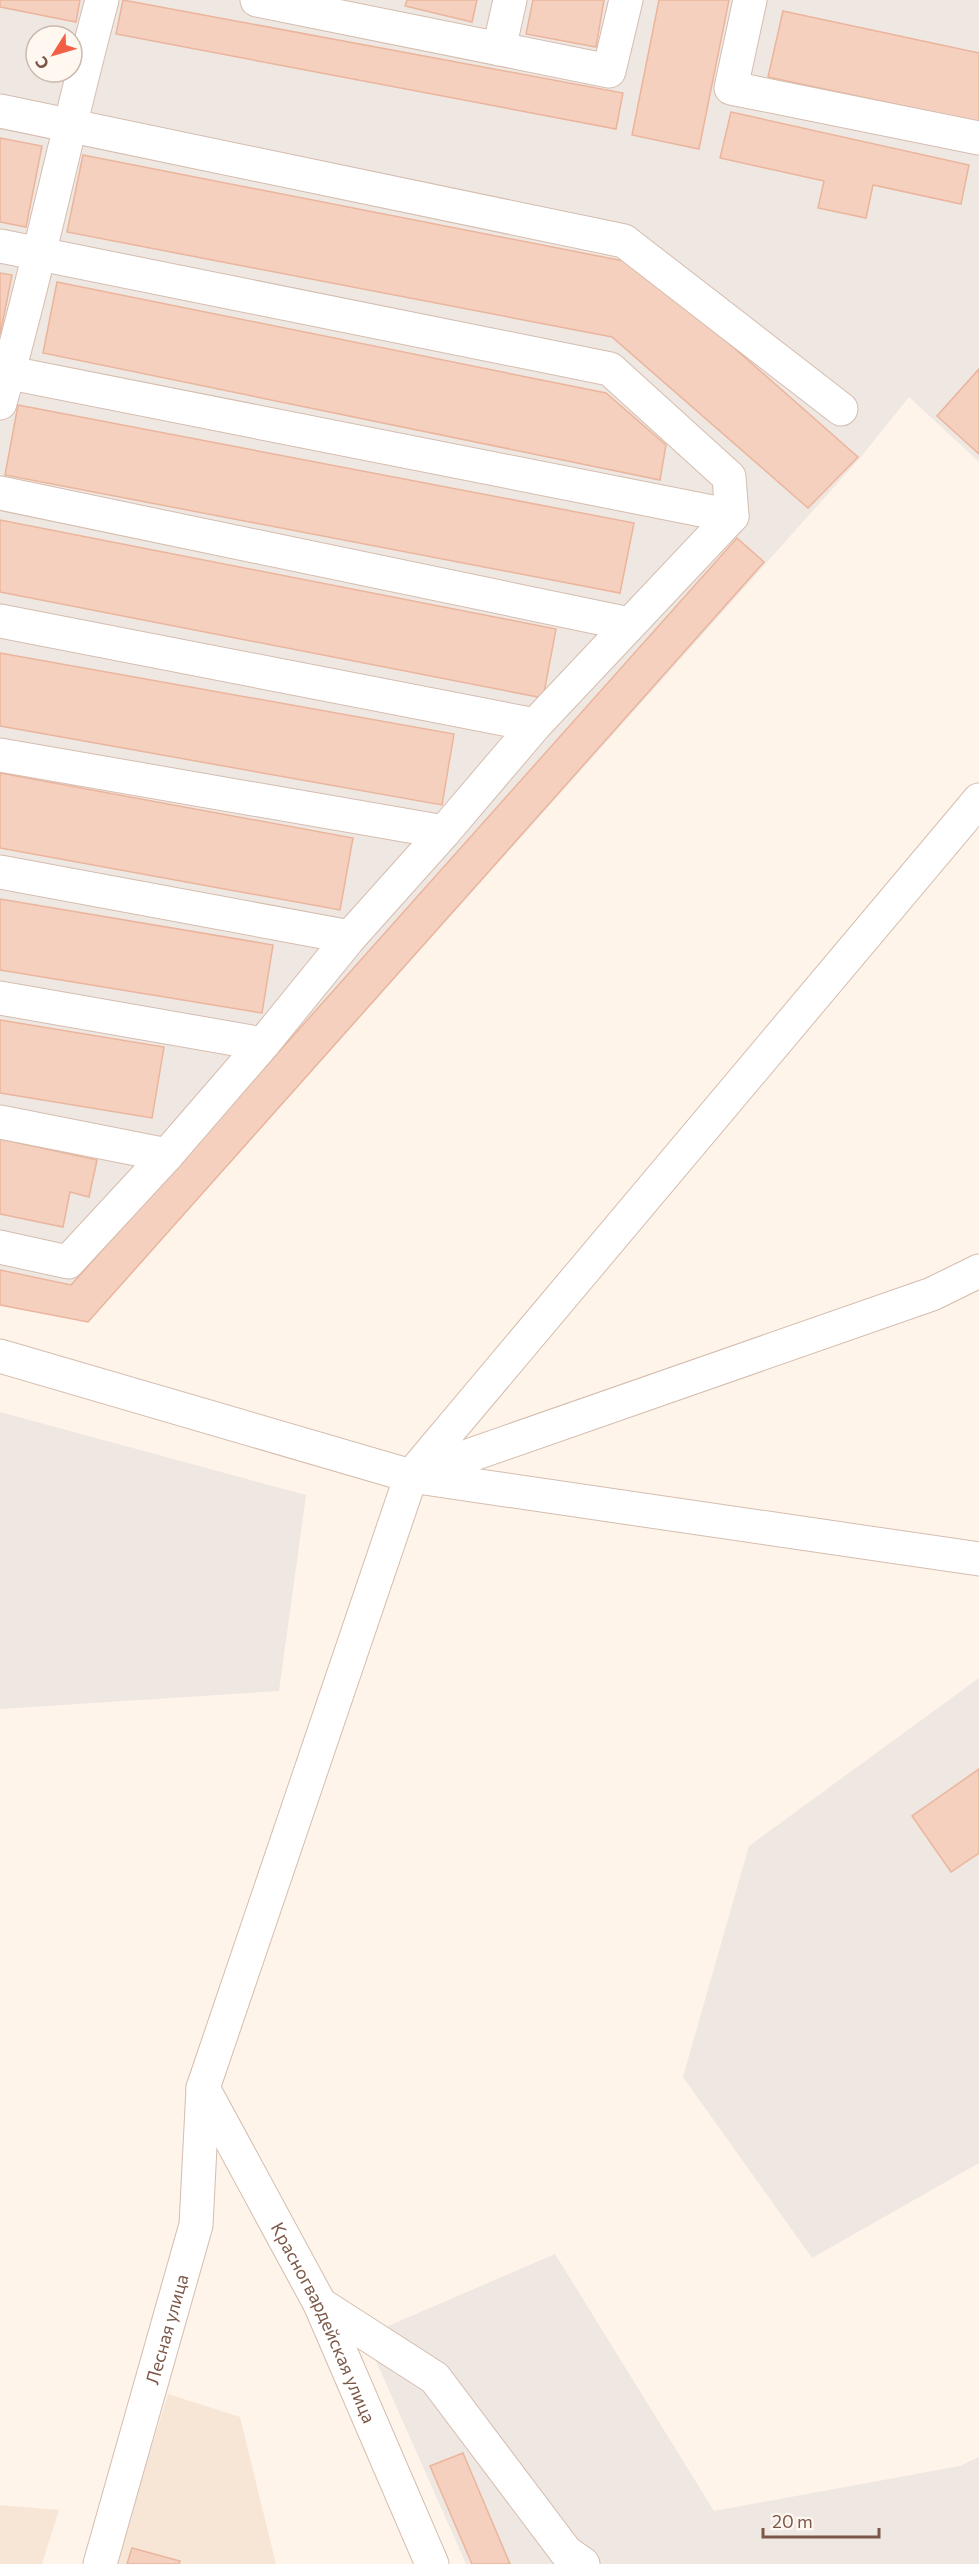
<svg xmlns="http://www.w3.org/2000/svg" width="979" height="2564" viewBox="0 0 979 2564" font-family="Commissioner,sans-serif">
  <style>
    .residential { fill: #f7e6d6 }
    .industrial { fill: #efe7e2; fill-rule: evenodd }
    .building { fill: #f6d0be; stroke: #eab59c; stroke-width: 1.5 }
    .lines { fill: none; stroke-linecap: round; stroke-linejoin: round }
    .minor-casing { stroke: #d5bdaf; stroke-width: 35 }
    .minor { stroke: #fff; stroke-width: 33 }
    .labels { text-anchor: middle; dominant-baseline: central; stroke-width: 5; stroke-linejoin: round; paint-order: stroke }
    .street-label { font-size: 18px; fill: #7c5849; stroke: #fff8f1 }
  </style>
  <rect width="100%" height="100%" fill="#fef4e9"/>
  <g class="residential">
    <polygon points="168,2394 240,2417 276,2564 115,2564"/>
    <polygon points="0,2505 59,2510 42,2564 0,2564"/>
  </g>
  <g class="industrial">
    <path d="M 0,0 L 979,0 L 979,462 L 909,397 L 860,458 L 88,1322 L 0,1305 ZM 36,36 L 72,36 L 72,72 L 36,72 Z"/>
    <polygon points="0,1412 306,1495 279,1691 0,1709"/>
    <polygon points="979,1678 979,2163 812,2258 683,2077 749,1846"/>
    <polygon points="555,2254 714,2511 960,2466 979,2457 979,2564 466,2564 365,2336"/>
  </g>
  <g class="building">
    <polygon points="0,0 80,0 76,22 0,7"/>
    <polygon points="123,0 623,93 616,129 116,34"/>
    <polygon points="407,0 477,0 472,22 405,6"/>
    <polygon points="533,0 604,0 596,47 526,34"/>
    <polygon points="659,0 729,0 699,149 632,135"/>
    <polygon points="783,11 979,53 979,122 768,77"/>
    <polygon points="731,112 969,165 961,204 873,185 866,218 818,208 824,181 720,158"/>
    <polygon points="0,138 42,146 26,227 0,222"/>
    <polygon points="83,155 639,264 858,457 808,508 612,337 67,232"/>
    <polygon points="0,273 12,275 0,335"/>
    <polygon points="57,282 606,393 666,445 660,480 43,353"/>
    <polygon points="979,369 979,454 937,416"/>
    <polygon points="18,405 634,523 620,593 5,475"/>
    <polygon points="0,520 556,629 543,698 0,592"/>
    <polygon points="737,538 764,562 88,1322 0,1305 0,1270 71,1285"/>
    <polygon points="0,653 454,734 442,805 0,726"/>
    <polygon points="0,773 353,838 340,910 0,848"/>
    <polygon points="0,899 273,945 262,1013 0,970"/>
    <polygon points="0,1020 164,1047 152,1118 0,1093"/>
    <polygon points="0,1139 97,1160 89,1197 70,1192 63,1227 0,1214"/>
    <polygon points="979,1769 979,1853 951,1872 912,1816"/>
    <polygon points="463,2453 510,2564 472,2564 430,2466"/>
    <polygon points="132,2548 180,2561 179,2564 127,2564"/>
  </g>
  <g class="lines">
    <defs>
      <g id="minor">
        <polyline points="257,0 609,71 626,0"/>
        <polyline points="750,0 731,88 979,138"/>
        <polyline points="499,49 510,0"/>
        <polyline points="0,111 624,241 841,409"/>
        <polyline points="0,246 610,369 729,477 732,516 535,725 444,832 350,937 263,1044 167,1155 68,1262 0,1247"/>
        <polyline points="0,371 732,516"/>
        <path d="M 0,403 C 38,270 66,134 102,0"/>
        <polyline points="0,493 629,624"/>
        <polyline points="0,621 535,725"/>
        <polyline points="0,755 444,832"/>
        <polyline points="0,872 350,937"/>
        <polyline points="0,998 263,1044"/>
        <polyline points="0,1122 167,1155"/>
        <polyline points="0,1356 411,1476 979,1559"/>
        <polyline points="416,1474 932,1294 979,1271"/>
        <path id="s1" d="M 203,2088 L 320,2304 L 432,2564"/>
        <polyline points="320,2304 435,2378 566,2552 583,2564"/>
        <path id="s2" d="M 100,2564 L 196,2225 L 203,2088 L 411,1476 L 979,800"/>
      </g>
    </defs>
    <use href="#minor" class="minor-casing"/>
    <use href="#minor" class="minor"/>
  </g>
  <g class="labels">
    <g class="street-label">
      <text stroke="none"><textPath href="#s1" startOffset="264">Красногвардейская улица</textPath></text>
      <text stroke="none"><textPath href="#s2" startOffset="244">Лесная улица</textPath></text>
    </g>
  </g>
  <g transform="translate(54 54) rotate(233)"><circle r="28" fill="#fff8f1" stroke="#cbb8ae" stroke-width="1.5"/>
  <path d="M0-4.5L10 22L0 15L-10 22Z" fill="#f25f44"/>
  <text y="-9" font-size="16" font-weight="bold" text-anchor="middle" fill="#7c5849">С</text>
  </g>
  <path d="M763 2528v9h116v-9" fill="none" stroke="#7c5849" stroke-width="3"/>
  <text x="772" y="2528" font-size="18" fill="#7c5849" stroke="#fff8f1" stroke-width="4.5" paint-order="stroke">20 m</text>
</svg>
